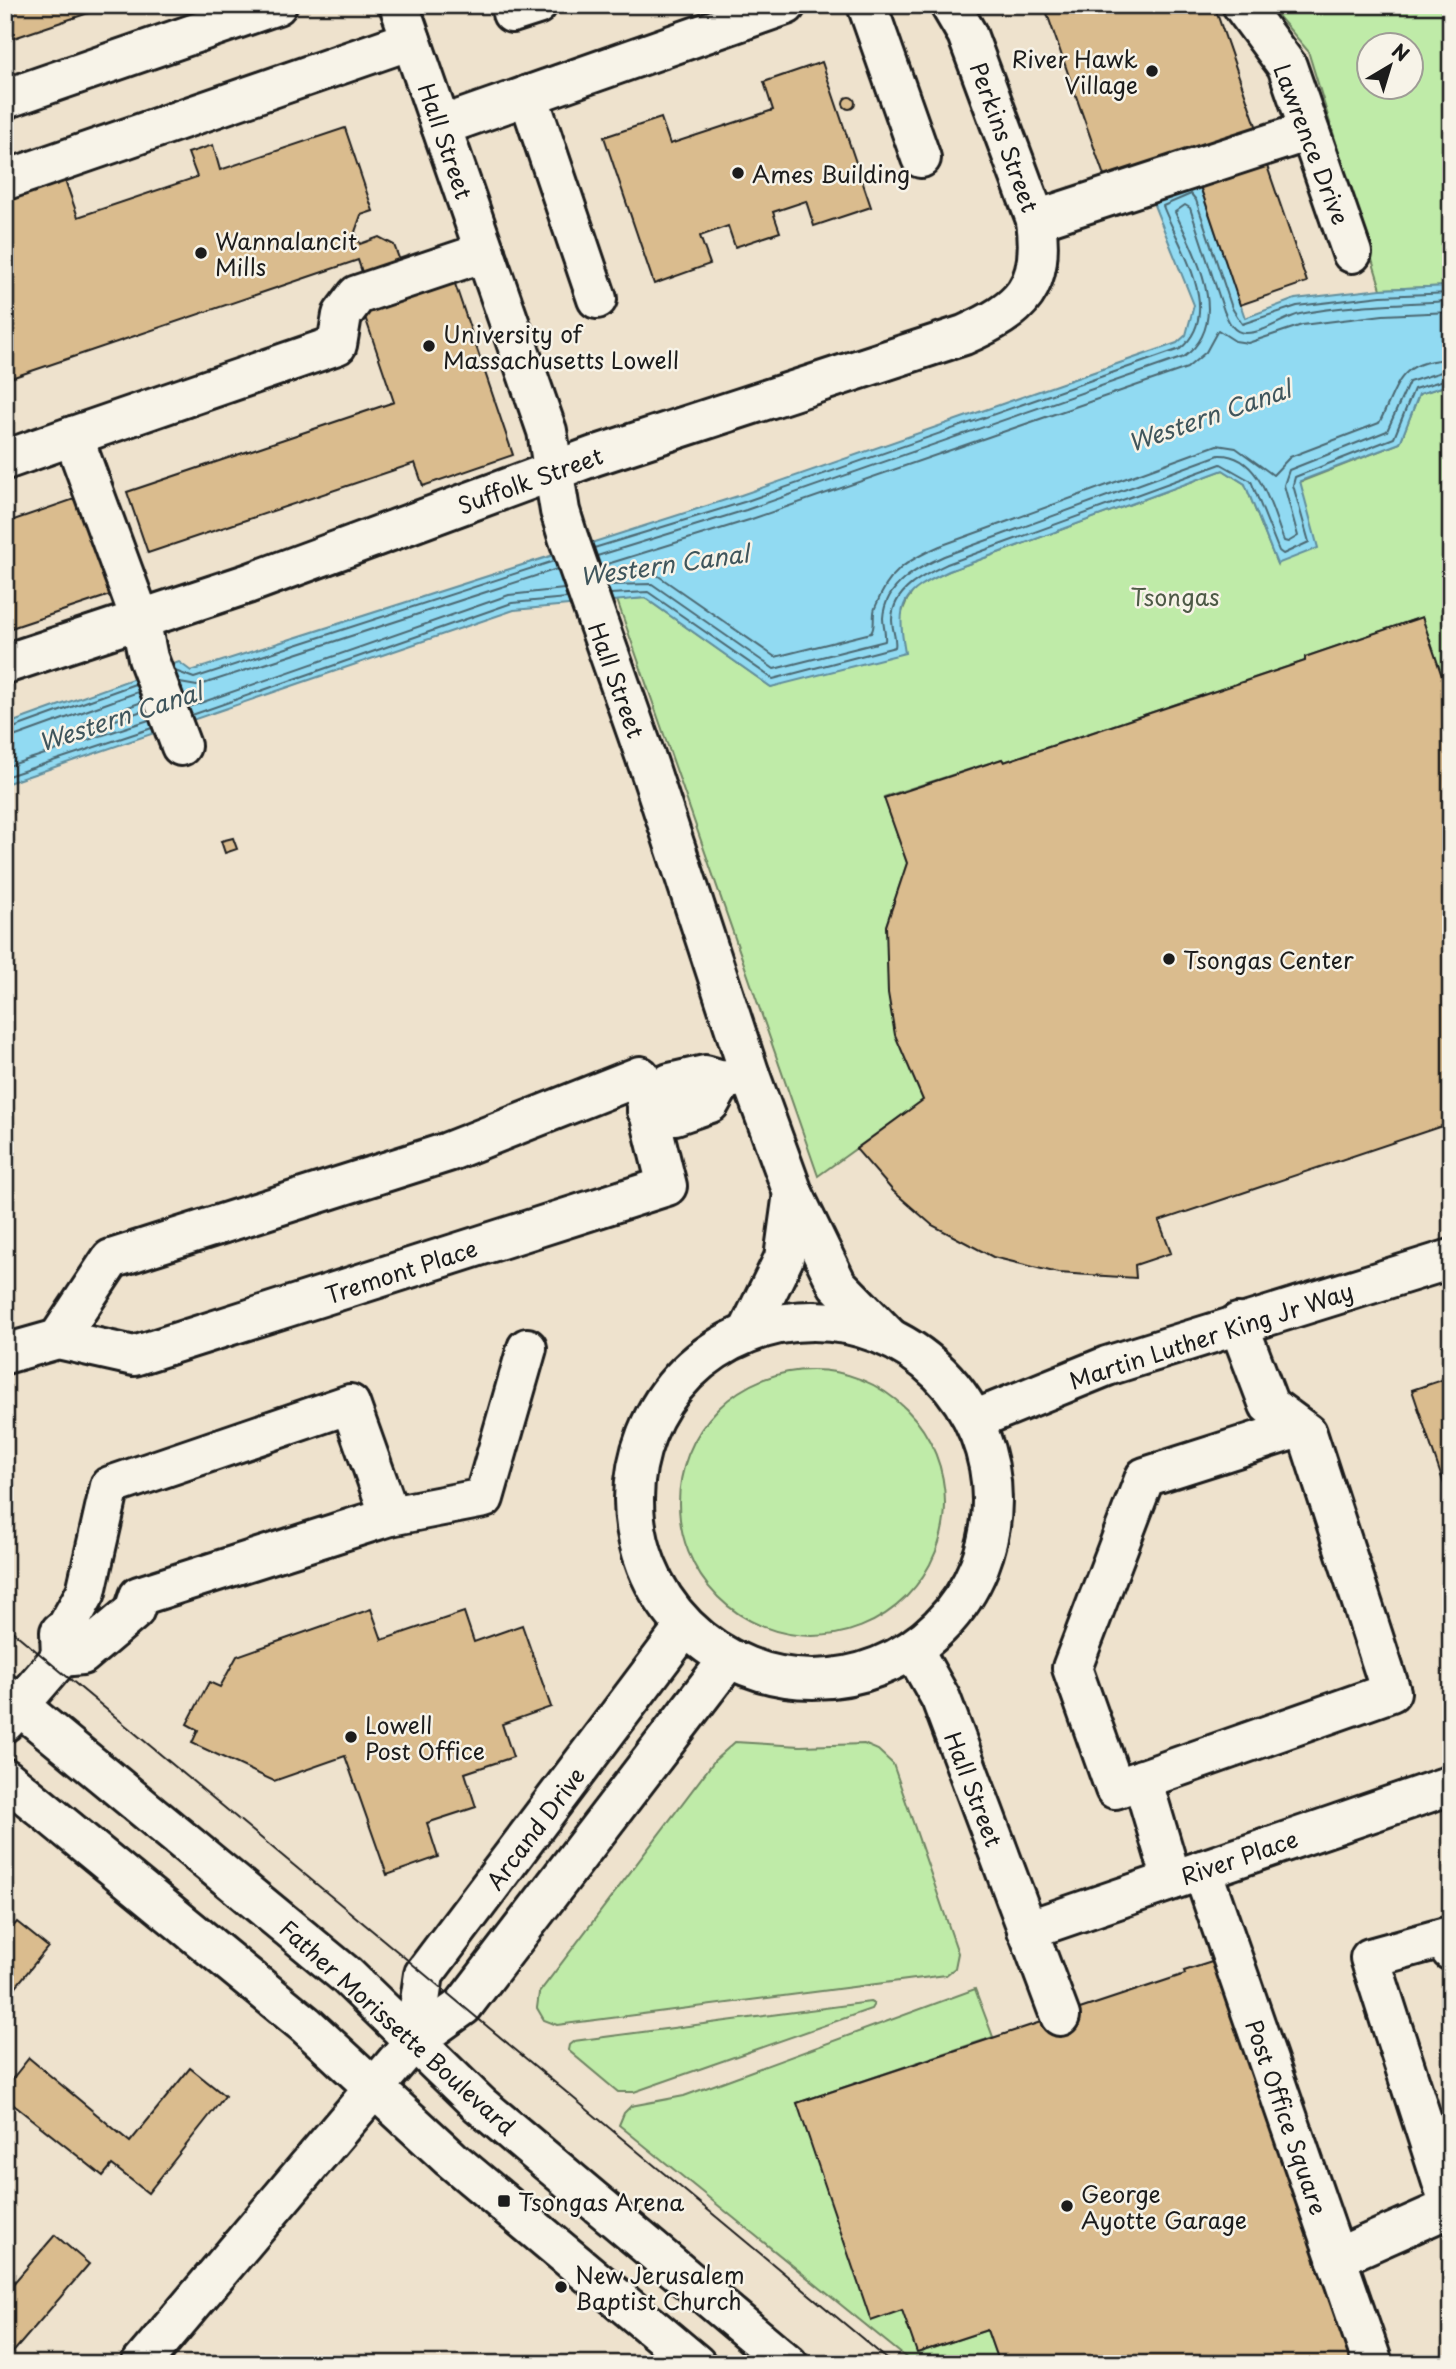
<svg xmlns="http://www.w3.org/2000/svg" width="1456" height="2369" viewBox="0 0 1456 2369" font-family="'Playpen Sans',sans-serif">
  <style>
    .green { fill: #bfeba8; stroke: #6e8462; stroke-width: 2; fill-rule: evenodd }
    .water { fill: #91daf2; stroke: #628e9c; stroke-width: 2 }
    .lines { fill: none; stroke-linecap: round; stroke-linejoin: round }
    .shore { stroke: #4b6872; stroke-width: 2 }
    .building { fill: #dabc8e; stroke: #1c1c1c; stroke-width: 2 }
    .minor-casing { stroke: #1c1c1c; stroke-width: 44 }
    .major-casing { stroke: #1c1c1c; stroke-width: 44 }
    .minor { stroke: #f7f3e8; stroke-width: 38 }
    .major { stroke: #f7f3e8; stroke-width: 38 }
    .tram { stroke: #1c1c1c; stroke-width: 2 }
    .poi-dot { fill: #1c1c1c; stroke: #f7f3e8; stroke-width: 2.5 }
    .labels { text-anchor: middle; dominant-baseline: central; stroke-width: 5; stroke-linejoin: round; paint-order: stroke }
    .poi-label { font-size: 23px; fill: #1c1c1c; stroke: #f7f3e8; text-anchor: start }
    .street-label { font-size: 23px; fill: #1c1c1c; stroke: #f7f3e8 }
    .park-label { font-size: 23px; fill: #4d5a46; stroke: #f7f3e8 }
    .water-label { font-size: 24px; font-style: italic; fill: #3f555c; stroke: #f7f3e8 }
  </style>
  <rect width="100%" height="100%" fill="#eee2cd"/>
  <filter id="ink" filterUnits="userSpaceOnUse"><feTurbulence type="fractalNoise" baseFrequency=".0143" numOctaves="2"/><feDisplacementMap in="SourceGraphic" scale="14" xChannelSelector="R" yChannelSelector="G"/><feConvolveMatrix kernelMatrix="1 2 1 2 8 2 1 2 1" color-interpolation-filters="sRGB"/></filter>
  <g filter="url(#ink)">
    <g class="green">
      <path d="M 1269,5 L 1451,5 L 1451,286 L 1381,289 L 1308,51 ZM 1368,46 L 1410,46 L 1410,88 L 1368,88 Z"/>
      <polygon points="1451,384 1451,684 1443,679 1422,617 1305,657 1305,661 1004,762 1002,759 884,797 907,863 886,926 923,1100 818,1176 617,600 645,598 771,687 807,675 899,619 907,600 918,585 949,571 1223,470 1245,484 1277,564 1300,482 1400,443 1419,394"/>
      <circle cx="812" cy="1503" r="133"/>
      <polygon points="735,1742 800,1746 864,1744 878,1750 893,1764 958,1953 955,1968 946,1975 557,2025 544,2020 537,2008 539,1993 715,1760"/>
      <polygon points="975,1989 993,2037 797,2103 902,2310 918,2353 987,2330 999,2364 914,2364 619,2125 624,2113 631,2106 684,2096"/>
      <polygon points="870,2002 874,2004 871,2009 634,2092 618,2092 568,2050 569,2045 574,2041"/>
    </g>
    <path class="water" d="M 1199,184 L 1245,318 L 1295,299 L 1381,289 L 1451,286 L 1451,384 L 1419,394 L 1400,443 L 1300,481 L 1318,548 L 1277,564 L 1245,484 L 1223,470 L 949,571 C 902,593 896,601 905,653 L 771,687 L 645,598 L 514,610 L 5,784 L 5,725 L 179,662 L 191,671 L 741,495 L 1177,343 L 1186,335 L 1194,305 L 1152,200 Z"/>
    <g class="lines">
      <g class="shore">
        <path d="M 594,548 L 744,502 L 1180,349 C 1225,312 1179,248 1163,206 L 1191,194 L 1196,200 L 1232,308 L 1242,324 L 1297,306 L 1381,296 L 1451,293"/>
        <path d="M 597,556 L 746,510 L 1184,357 C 1233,321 1195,255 1175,212 L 1185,205 L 1190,208 L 1224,311 C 1228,320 1232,332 1245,333 C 1263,334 1283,318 1300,314 C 1349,304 1401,304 1451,301"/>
        <polyline points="601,566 749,520 1187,368 1206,352 1218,330 1235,341 1248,343 1302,325 1383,315 1451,312"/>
        <path d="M 604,575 L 643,572 L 657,575 L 775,657 L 871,633 C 876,627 872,616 875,608 C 889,571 906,561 940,546 L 1217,445 L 1236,448 L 1273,475 L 1290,457 L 1379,423 C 1399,385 1396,361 1451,359"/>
        <path d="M 607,585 L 652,584 L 774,669 L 885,641 C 886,633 883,626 883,618 C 885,584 918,568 944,556 L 1219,455 C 1261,454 1272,511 1284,541 L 1288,542 L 1298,536 L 1284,485 L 1289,470 L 1387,431 L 1409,382 L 1451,369"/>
        <path d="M 610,594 L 648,592 L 773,679 L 895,647 C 897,639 892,630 892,620 C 892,590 924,575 947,564 L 1221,464 L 1251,481 L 1279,551 L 1283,554 L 1309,542 L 1293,485 L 1295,477 L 1394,438 L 1414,389 L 1451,378"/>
        <polyline points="175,671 194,678 554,561"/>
        <polyline points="180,683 197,686 557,569"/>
        <polyline points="142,702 84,723 82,728 86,730 145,710"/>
        <polyline points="189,707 509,595 564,589"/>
        <polyline points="192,715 512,603 567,598"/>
        <polyline points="5,731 135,684"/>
        <polyline points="5,740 138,692"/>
        <polyline points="5,767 149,720"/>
        <polyline points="5,777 152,728"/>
      </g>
    </g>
    <g class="building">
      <polygon points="5,5 112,5 5,41"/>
      <polygon points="1044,5 1214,5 1260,137 1109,190"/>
      <polygon points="822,62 871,207 814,226 806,201 773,212 780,232 735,247 728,226 700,236 710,264 654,284 604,137 661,118 670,144 773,110 764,82"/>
      <circle cx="849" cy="103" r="6"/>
      <polygon points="345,128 373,211 361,215 355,232 360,244 379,237 394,245 400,261 377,280 362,272 358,260 5,380 5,178 64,177 78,217 197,177 188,153 213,145 220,170"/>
      <polygon points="1266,163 1307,282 1240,305 1200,186"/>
      <polygon points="453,278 513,455 423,486 415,463 148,553 127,492 394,402 362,308"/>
      <polygon points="86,495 119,592 5,630 5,523"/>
      <polygon points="1422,617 1443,679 1451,684 1451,1123 1159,1221 1171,1253 1135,1265 1136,1278 1058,1273 993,1257 932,1225 893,1191 856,1149 923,1100 895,1035 888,993 886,926 907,863 884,798 1002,759 1004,762 1305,661 1305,657"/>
      <polygon points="233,838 237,849 225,853 221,841"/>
      <polygon points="1451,1377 1451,1505 1412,1390"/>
      <polygon points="371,1609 382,1640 464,1612 474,1642 522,1625 551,1707 502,1724 513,1757 465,1773 476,1807 427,1823 438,1857 387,1875 345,1756 274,1781 192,1743 198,1730 187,1724 209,1682 220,1687 237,1656"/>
      <polygon points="17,1922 48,1947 5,2000 5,1936"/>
      <polygon points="1218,1960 1354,2364 999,2364 987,2330 917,2353 902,2310 871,2321 797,2103 1185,1974 1184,1971"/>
      <polygon points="29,2058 130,2142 190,2068 225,2096 148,2193 112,2165 103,2176 5,2098 5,2088"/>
      <polygon points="55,2235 89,2264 9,2357 5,2353 5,2293"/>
    </g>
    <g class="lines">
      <defs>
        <g id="minor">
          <polyline points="399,5 547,431 560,511 568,537 648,764 750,1075 793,1193 837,1284 889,1337"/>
          <polyline points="867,5 921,158"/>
          <polyline points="1242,5 1287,66 1352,253"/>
          <polyline points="512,13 537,5"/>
          <polyline points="528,95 597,299"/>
          <polyline points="5,99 277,5"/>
          <polyline points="441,126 786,5"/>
          <polyline points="6,180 411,40"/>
          <polyline points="1036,220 1309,131"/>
          <polyline points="5,460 73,436"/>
          <path d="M 5,664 L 247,584 L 594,456 L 964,335 C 1022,309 1045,288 1036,220 L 967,34 L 950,5"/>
          <polyline points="181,746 148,658 140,618 73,436 337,345 342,315 357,295 485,252"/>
          <polyline points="647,1110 670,1083 705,1075 723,1080 750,1075"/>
          <polyline points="647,1110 675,1115 710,1103 723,1080"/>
          <circle cx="813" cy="1500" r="179"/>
          <polyline points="1238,1323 1269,1405 1307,1433 1391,1692 1115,1789 1072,1668 1145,1477 1299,1428"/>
          <polyline points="748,1332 784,1258 793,1193"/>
          <polyline points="5,1354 58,1339 134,1356 667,1186 640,1076 448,1152 111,1259 58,1339"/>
          <polygon points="350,1404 390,1516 139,1596 134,1611 82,1655 61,1657 60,1632 65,1630 86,1592 110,1486"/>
          <polyline points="974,1420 1107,1366 1451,1259"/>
          <polyline points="390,1516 484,1498 527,1348"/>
          <polyline points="914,1651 941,1699 1060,2016"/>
          <polyline points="5,1722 61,1657"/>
          <polyline points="1142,1779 1172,1880"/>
          <polyline points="1202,1870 1373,2364"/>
          <polyline points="1027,1930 1451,1785"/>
          <polyline points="414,2041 424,1974 685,1627"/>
          <polyline points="414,2041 463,2006 728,1660"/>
          <polyline points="1450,2207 1370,1958 1446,1937 1451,1951"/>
          <polyline points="1336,2258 1451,2207"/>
        </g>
        <g id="major">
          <polyline points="5,1694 346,1975 480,2105 788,2364"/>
          <polyline points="5,1778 306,2025 451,2159 696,2364"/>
          <polyline points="141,2364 414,2041"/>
        </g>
      </defs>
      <use href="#minor" class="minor-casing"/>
      <use href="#major" class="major-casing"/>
      <use href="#minor" class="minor"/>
      <use href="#major" class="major"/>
      <polyline class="tram" points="5,1625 893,2364"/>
    </g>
  </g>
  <g class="poi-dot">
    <circle cx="1152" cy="71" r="7"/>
    <circle cx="738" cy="173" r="7"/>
    <circle cx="201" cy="253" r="7"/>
    <circle cx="429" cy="346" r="7"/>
    <circle cx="1169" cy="959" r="7"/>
    <circle cx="351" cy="1737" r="7"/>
    <rect x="497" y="2194" width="14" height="14" rx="3.5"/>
    <circle cx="1067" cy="2206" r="7"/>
    <circle cx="561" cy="2287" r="7"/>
  </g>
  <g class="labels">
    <g class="poi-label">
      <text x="1138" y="58" text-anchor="end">River Hawk<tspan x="1138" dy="26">Village</tspan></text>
      <text x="752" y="173">Ames Building</text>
      <text x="215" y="240">Wannalancit<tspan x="215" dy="26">Mills</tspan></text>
      <text x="443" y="333">University of<tspan x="443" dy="26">Massachusetts Lowell</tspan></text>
      <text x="1183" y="959">Tsongas Center</text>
      <text x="365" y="1724">Lowell<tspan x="365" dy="26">Post Office</tspan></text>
      <text x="1081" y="2193">George<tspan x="1081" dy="26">Ayotte Garage</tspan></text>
      <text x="518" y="2201">Tsongas Arena</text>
      <text x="575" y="2274">New Jerusalem<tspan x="575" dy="26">Baptist Church</tspan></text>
    </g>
    <g class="street-label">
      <text transform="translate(1005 137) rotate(70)">Perkins Street</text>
      <text transform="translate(446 141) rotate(71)">Hall Street</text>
      <text transform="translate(1312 144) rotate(69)">Lawrence Drive</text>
      <text transform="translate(530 480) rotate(-20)">Suffolk Street</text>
      <text transform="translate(617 680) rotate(70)">Hall Street</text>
      <text transform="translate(401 1271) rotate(-18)">Tremont Place</text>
      <text transform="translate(1211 1335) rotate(-18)">Martin Luther King Jr Way</text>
      <text transform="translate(974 1789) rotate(69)">Hall Street</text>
      <text transform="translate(535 1828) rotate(-53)">Arcand Drive</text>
      <text transform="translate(1239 1857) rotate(-19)">River Place</text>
      <text transform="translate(398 2027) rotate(42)">Father Morissette Boulevard</text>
      <text transform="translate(1287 2117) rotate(71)">Post Office Square</text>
    </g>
    <g class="park-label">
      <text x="1175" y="596">Tsongas</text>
    </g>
    <g class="water-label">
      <text transform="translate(1209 415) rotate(-19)">Western Canal</text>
      <text transform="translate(664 564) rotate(-8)">Western Canal</text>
      <text transform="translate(120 716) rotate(-18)">Western Canal</text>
    </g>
  </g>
  <rect width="1456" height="2369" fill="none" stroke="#f7f3e8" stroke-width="28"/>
  <rect x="14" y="14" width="1428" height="2341" fill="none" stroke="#1c1c1c" stroke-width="2.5" filter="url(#ink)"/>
  <g transform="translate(1390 66) rotate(38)"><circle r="33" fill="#f7f3e8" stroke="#9f9d96" stroke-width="2"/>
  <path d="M0-5L12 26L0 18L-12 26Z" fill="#1c1c1c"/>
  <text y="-10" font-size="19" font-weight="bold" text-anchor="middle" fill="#1c1c1c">N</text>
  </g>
</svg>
